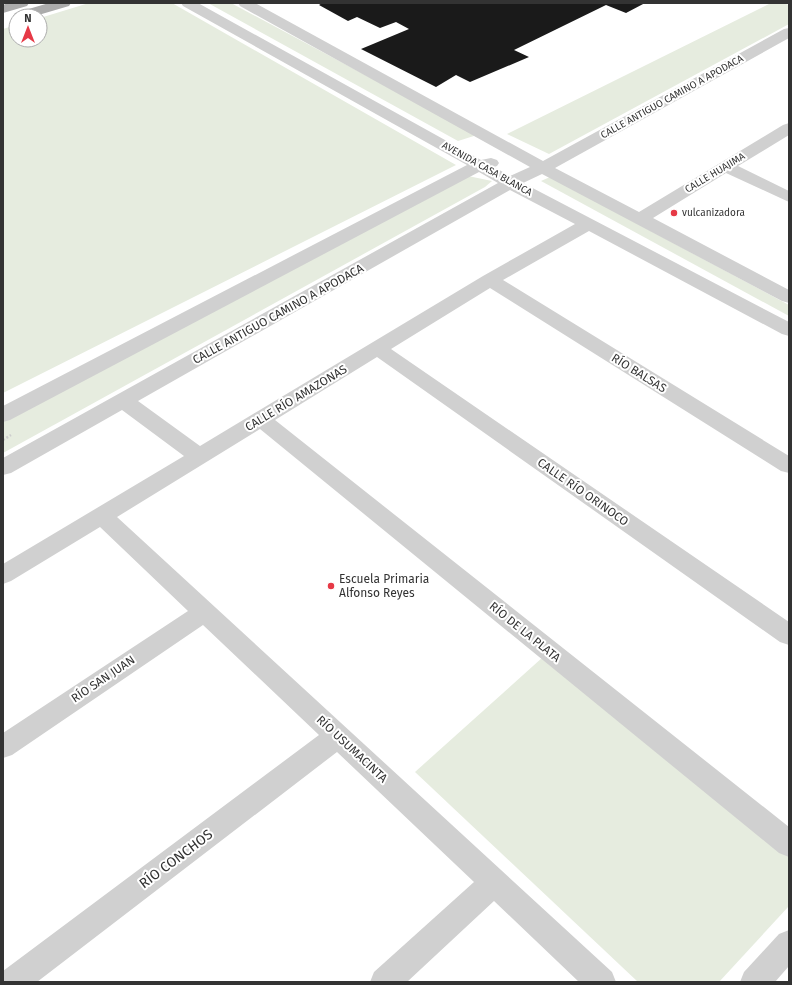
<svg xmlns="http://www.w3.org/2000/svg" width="792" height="985" viewBox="0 0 792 985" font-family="'Fira Sans',sans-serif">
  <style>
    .green { fill: #e6ecdf }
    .building { fill: #1a1a1a }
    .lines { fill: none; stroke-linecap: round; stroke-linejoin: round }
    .path { stroke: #cdcdcd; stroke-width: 2.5; stroke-dasharray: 2 2; stroke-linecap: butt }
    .minor { fill: #d0d0d0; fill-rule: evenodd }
    .major { fill: #ababab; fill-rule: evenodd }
    .poi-dot { fill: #e63946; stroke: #fff; stroke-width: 1.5 }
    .labels { text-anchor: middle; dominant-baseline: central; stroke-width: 4; stroke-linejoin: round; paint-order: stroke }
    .far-street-label { font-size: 10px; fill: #333; stroke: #fff }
    .far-poi-label { font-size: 10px; fill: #333; stroke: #fff; text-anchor: start }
    .street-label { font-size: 12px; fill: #333; stroke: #fff }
    .poi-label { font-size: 12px; fill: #333; stroke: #fff; text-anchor: start }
    .near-street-label { font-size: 14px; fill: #333; stroke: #fff }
  </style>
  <rect width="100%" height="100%" fill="#fff"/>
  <g class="green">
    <polygon points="89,3 172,3 456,165 3,393 3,29 16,25 16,40 40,40 40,18"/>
    <polygon points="208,3 231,3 477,135 458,141"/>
    <polygon points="771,3 783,3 789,5 789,24 549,154 507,134"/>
    <polygon points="468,176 492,181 485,187 3,453 3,418"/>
    <polygon points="550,177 789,305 789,316 541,181"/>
    <polygon points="543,657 789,857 789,906 719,982 638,982 415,772"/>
  </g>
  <polygon class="building" points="322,3 645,3 626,13 606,5 514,50 529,57 470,82 456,75 436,87 361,49 409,29 396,22 380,28 357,17 348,21 319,5"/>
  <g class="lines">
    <polyline class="path" points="3,440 11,435"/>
    <g class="minor">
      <path d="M 181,3 L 198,3 L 481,160 L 491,158 L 497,160 L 499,163 L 497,166 L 494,167 L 510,176 L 530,167 L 240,6 L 238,3 L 255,3 L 543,161 L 784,29 L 789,28 L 789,38 L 555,168 L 639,212 L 783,125 L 789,123 L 789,135 L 738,166 L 789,191 L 789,202 L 726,173 L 653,218 L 789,290 L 789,303 L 782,301 L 542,174 L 523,183 L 789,322 L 789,336 L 782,334 L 589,231 L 503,280 L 789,456 L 789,473 L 781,471 L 490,288 L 391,349 L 789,622 L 789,645 L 780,642 L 377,357 L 275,420 L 789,827 L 789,857 L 779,853 L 260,429 L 117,517 L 612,972 L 616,982 L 579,982 L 494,901 L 407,982 L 370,982 L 374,972 L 474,882 L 337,752 L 37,982 L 3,982 L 3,971 L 319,735 L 203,625 L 12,755 L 3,758 L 3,733 L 188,611 L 100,527 L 11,581 L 3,584 L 3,564 L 184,456 L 122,410 L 11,473 L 3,475 L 3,458 L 498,183 L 479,172 L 10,420 L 3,422 L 3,406 L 467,165 L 183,6 ZM 510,190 L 575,224 L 483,276 L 200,446 L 138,401 Z"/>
      <polygon points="789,930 789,966 775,982 740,982 744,972 779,934"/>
    </g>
    <g class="major">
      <polygon points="8,3 29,3 27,6 3,13 3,5"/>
      <polygon points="49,3 71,3 69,6 35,16 16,16 16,19 13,16 15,13"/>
    </g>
  </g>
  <g class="poi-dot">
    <circle cx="674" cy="213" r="4"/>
    <circle cx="331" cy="586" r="4"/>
  </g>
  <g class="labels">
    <g class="far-street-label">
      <text transform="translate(672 97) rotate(-29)">CALLE ANTIGUO CAMINO A APODACA</text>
      <text transform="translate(487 169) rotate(29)">AVENIDA CASA BLANCA</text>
      <text transform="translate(715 173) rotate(-31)">CALLE HUAJIMA</text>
    </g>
    <g class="far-poi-label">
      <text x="682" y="213">vulcanizadora</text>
    </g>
    <g class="street-label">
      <text transform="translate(278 314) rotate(-29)">CALLE ANTIGUO CAMINO A APODACA</text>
      <text transform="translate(639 373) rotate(32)">RÍO BALSAS</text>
      <text transform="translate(296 398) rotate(-31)">CALLE RÍO AMAZONAS</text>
      <text transform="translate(583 492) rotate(35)">CALLE RÍO ORINOCO</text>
      <text transform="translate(525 632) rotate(39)">RÍO DE LA PLATA</text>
      <text transform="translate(103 679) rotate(-34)">RÍO SAN JUAN</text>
      <text transform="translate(352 749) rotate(43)">RÍO USUMACINTA</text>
    </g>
    <g class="poi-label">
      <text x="339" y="579">Escuela Primaria<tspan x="339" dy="14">Alfonso Reyes</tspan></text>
    </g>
    <g class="near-street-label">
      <text transform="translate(176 859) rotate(-37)">RÍO CONCHOS</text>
    </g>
  </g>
  <rect width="792" height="985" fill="none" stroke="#333333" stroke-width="8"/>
  <g transform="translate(28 28)"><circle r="19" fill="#ffffff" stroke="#adadad"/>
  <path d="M0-3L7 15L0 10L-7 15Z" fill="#e63946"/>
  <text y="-6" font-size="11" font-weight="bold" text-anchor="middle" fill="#333333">N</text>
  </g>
</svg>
